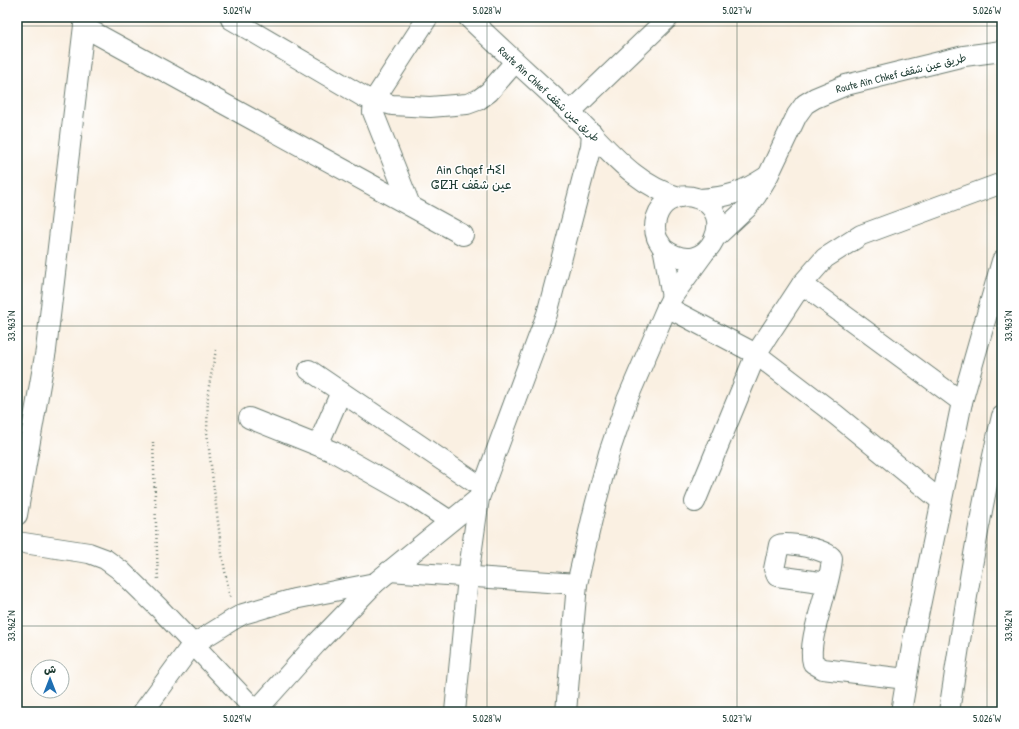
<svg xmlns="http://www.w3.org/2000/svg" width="1019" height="729" viewBox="0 0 1019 729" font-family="'Patrick Hand','Playpen Sans Arabic','Noto Sans Tifinagh',sans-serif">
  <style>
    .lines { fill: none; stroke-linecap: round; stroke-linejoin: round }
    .minor-casing { stroke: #6c7c71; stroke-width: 22 }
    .path { stroke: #6c7c71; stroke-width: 2.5; stroke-dasharray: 1 3; stroke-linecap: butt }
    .minor { stroke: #fff; stroke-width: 20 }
    .ticks { fill: none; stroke: #1f3d34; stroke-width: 1; stroke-opacity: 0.45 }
    .labels { text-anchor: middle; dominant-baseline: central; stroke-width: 3; stroke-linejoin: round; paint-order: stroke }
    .street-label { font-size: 11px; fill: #1f3d34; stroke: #fff }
    .quarter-label { font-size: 13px; fill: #1f3d34; stroke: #fff }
    .neatline { fill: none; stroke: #1f3d34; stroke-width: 1.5 }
    .ticks-label { font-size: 10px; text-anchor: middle; fill: #1f3d34 }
  </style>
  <rect width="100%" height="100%" fill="#fff"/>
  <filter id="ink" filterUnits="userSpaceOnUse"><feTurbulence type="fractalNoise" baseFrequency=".025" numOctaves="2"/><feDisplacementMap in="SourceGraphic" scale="8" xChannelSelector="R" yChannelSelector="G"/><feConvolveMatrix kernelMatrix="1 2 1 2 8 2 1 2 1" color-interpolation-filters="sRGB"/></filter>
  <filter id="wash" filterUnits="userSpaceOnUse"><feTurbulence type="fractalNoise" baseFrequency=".012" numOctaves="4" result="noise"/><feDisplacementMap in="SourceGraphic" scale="16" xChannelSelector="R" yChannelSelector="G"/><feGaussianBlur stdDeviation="0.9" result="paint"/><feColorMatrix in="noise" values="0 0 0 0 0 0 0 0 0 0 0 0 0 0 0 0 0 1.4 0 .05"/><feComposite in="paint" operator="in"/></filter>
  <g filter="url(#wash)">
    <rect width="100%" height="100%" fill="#faf0e2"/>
  </g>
  <g filter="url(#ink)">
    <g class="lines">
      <defs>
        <g id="minor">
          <path d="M 468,17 C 501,49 536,80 570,112 C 603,142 633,186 679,197"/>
          <polyline points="231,19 364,97 392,105 430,107 467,104 478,100 489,92 515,62"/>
          <polyline points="84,27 463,235"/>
          <polyline points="570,112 669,17"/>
          <path d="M 700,199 C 729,197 741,193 766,177"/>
          <polyline points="410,205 373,112 374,100 428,17"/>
          <polyline points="717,236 747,208 756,196 768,176 797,115 805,104 815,98 846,85 964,56 1002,51"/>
          <path d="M 664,249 C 709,283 740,210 696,198 C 687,195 678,196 669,201 C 657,208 652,225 657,238 C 659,243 663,246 664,252 C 667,267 669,282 672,297"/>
          <polyline points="802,284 962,402"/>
          <polyline points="667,307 756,354 836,415 941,501"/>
          <polyline points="309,370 483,488"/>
          <polyline points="249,418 334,452 412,496 450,521"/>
          <polyline points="318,445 341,392"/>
          <polyline points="695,502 756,354 802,284 825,258 861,235 1002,183"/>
          <polyline points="17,515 46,350 85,17"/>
          <polyline points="17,542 89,553 105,559 120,570 159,608 256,711"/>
          <polyline points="389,571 577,584"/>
          <path d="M 827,583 L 777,576 L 774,569 L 779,545 C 786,541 829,550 832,558 C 831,586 806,640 813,663 L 823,669 L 906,679"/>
          <polyline points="143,712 192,645 234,619 243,614 294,599 375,583"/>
          <polyline points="255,712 316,644 375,583 479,498"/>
          <polyline points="455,712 468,577 479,498 547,314 591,146 592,133"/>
          <polyline points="566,712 577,584 595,506 609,453 627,400 667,307 672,297 704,253"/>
          <polyline points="901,712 914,635 962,402 1002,261"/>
          <path d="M 949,712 C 964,613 979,513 1002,416"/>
        </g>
      </defs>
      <use href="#minor" class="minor-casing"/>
      <g class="path">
        <polyline points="216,350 208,391 207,433 222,554 230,599"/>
        <polyline points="153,442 158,580"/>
      </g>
      <use href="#minor" class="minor"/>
    </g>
  </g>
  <path class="ticks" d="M 237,17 L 237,712M 487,17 L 487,712M 737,17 L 737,712M 987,17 L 987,712M 17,26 L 1002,26M 17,326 L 1002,326M 17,626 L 1002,626"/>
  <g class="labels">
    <g class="street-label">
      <text transform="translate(901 73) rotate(-14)">Route Aïn Chkef طريق عين شقف</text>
      <text transform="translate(549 94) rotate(43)">Route Aïn Chkef طريق عين شقف</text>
    </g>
    <g class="quarter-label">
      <text x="471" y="169">Ain Chqef ⵄⵉⵏ<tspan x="471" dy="15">ⵛⵇⴼ عين شقف</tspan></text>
    </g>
  </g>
  <rect width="1019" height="729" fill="none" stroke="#fff" stroke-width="44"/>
  <g transform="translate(50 679)"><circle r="19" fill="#ffffff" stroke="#a5b1ae"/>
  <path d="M0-3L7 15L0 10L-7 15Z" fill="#1f6fb2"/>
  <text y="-6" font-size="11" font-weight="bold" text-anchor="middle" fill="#1f3d34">ش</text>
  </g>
  <rect x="22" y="22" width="975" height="685" class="neatline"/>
  <g class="ticks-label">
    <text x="237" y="14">5.029°W</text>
    <text x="487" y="14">5.028°W</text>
    <text x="737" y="14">5.027°W</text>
    <text x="987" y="14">5.026°W</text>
    <text transform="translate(11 326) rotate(-90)" y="4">33.963°N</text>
    <text transform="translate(1008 326) rotate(-90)" y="4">33.963°N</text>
    <text transform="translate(11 626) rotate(-90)" y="4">33.962°N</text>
    <text transform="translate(1008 626) rotate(-90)" y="4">33.962°N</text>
    <text x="237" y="722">5.029°W</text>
    <text x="487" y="722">5.028°W</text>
    <text x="737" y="722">5.027°W</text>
    <text x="987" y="722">5.026°W</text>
  </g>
</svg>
